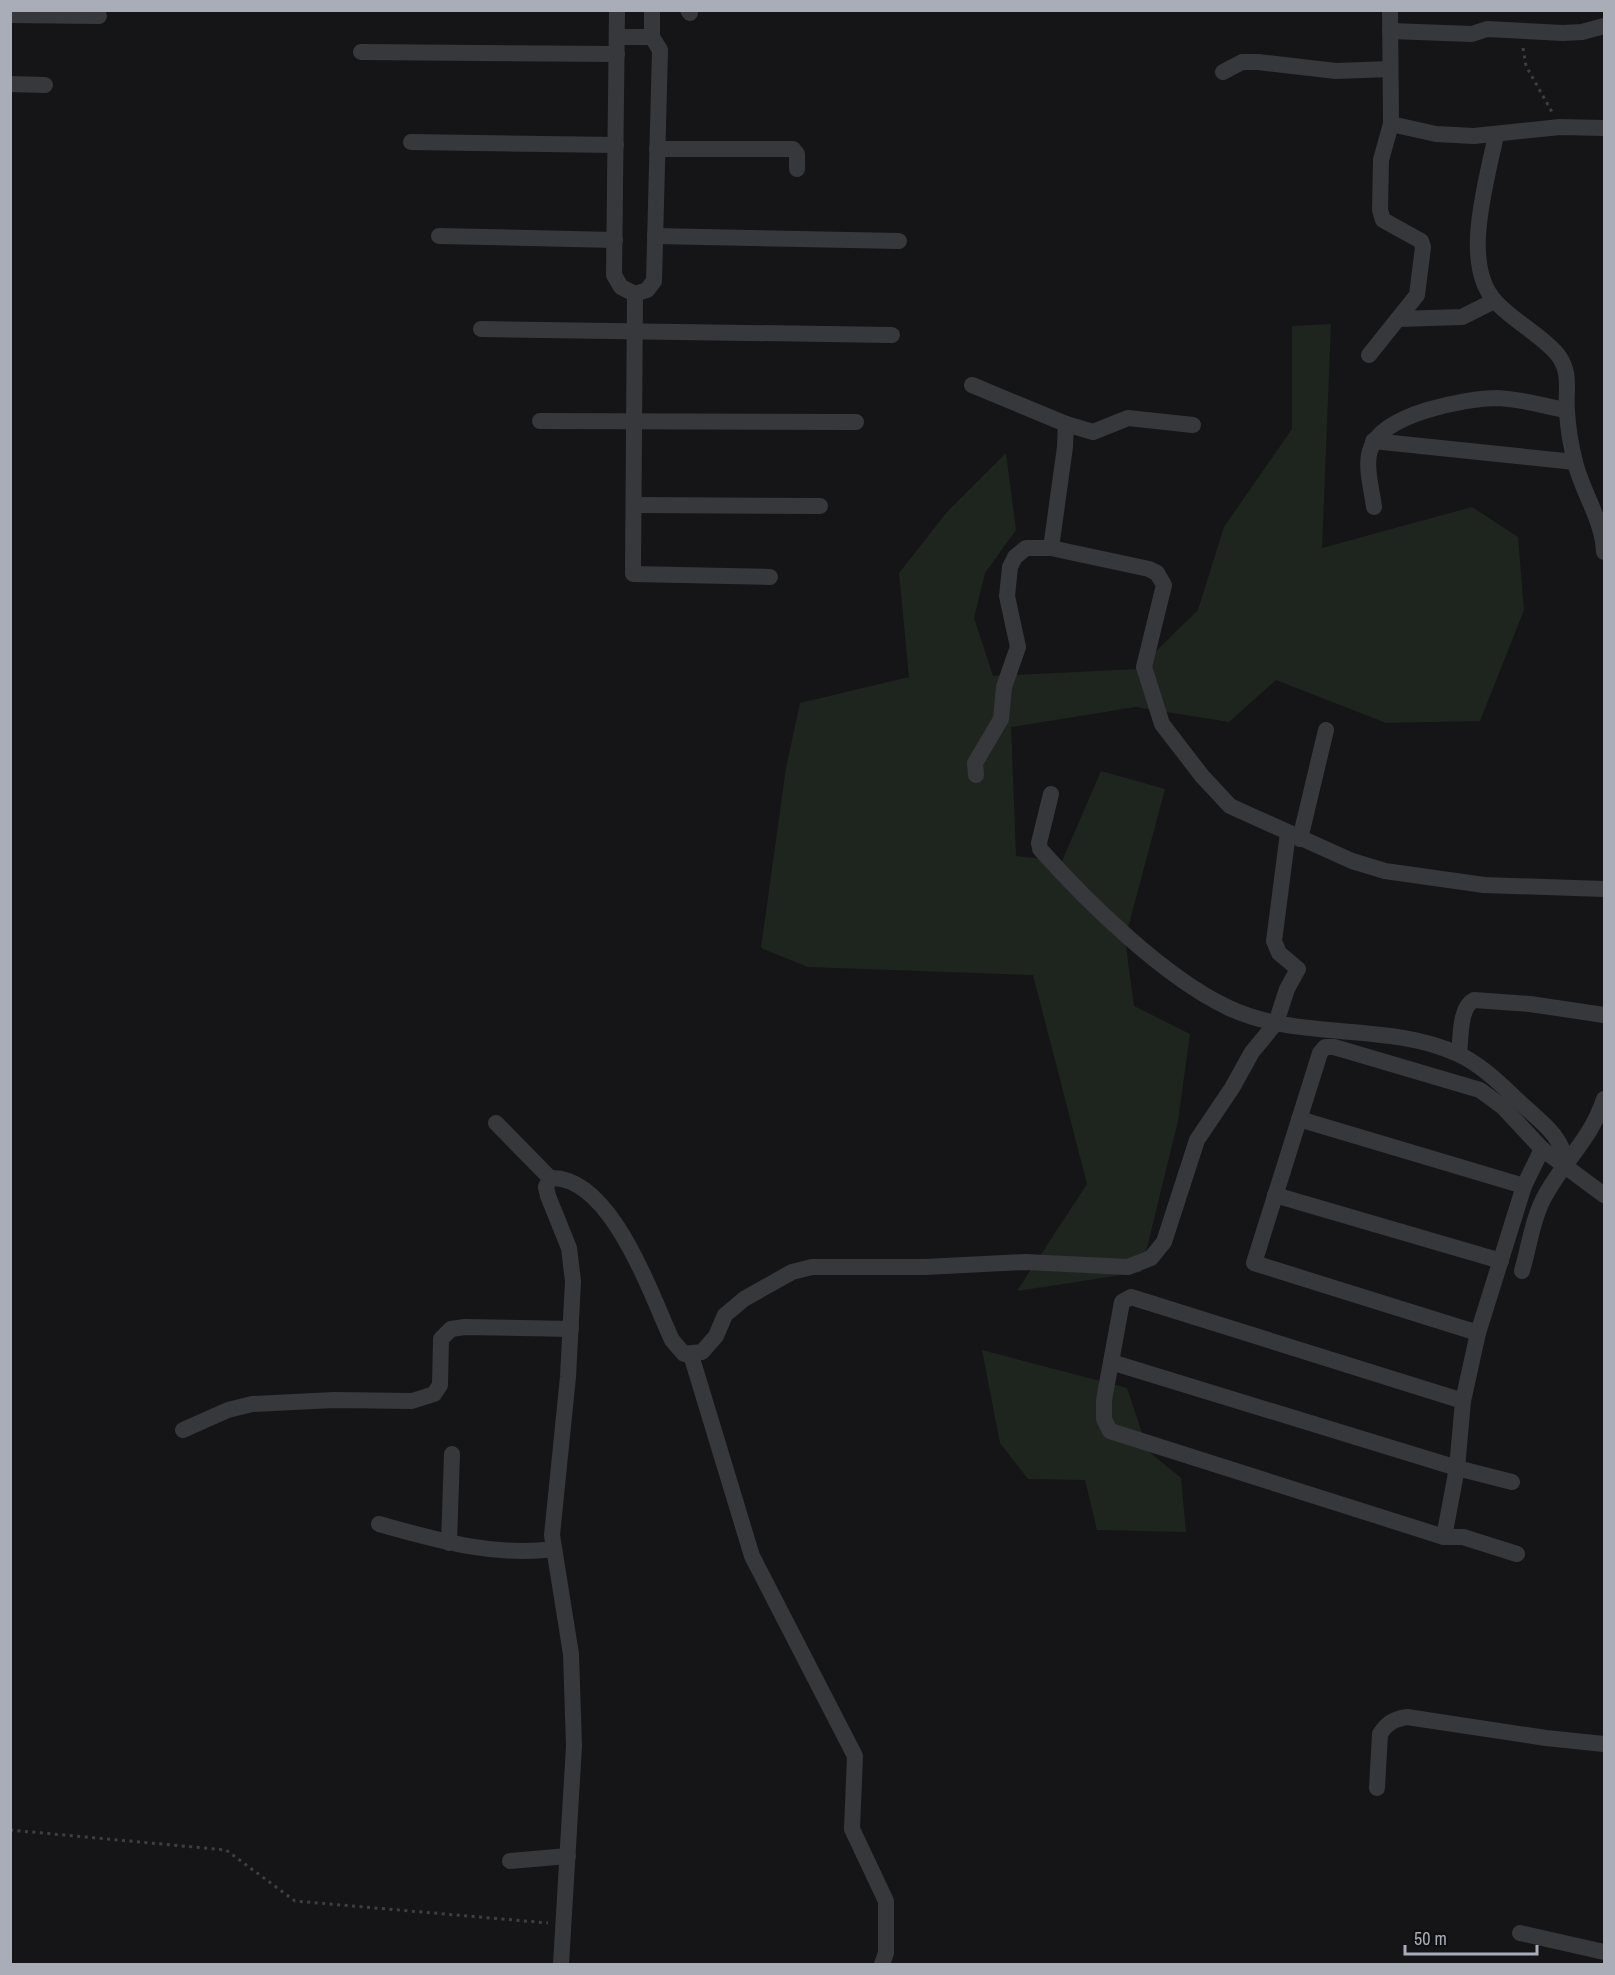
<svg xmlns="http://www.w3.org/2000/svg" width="1615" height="1975" viewBox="0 0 1615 1975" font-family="'Archivo Narrow',sans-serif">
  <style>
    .green { fill: #1e251e }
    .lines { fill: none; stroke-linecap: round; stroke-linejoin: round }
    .path { stroke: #3d3f43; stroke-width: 3; stroke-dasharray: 3 4.5; stroke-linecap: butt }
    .minor { stroke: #37383c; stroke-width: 16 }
  </style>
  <rect width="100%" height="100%" fill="#151517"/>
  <g class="green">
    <polygon points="1331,324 1322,548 1472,507 1518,537 1524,610 1480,721 1386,723 1276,680 1229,722 1136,707 1011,727 1016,856 1062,861 1101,771 1165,789 1125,939 1134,1006 1190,1034 1178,1121 1141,1272 1017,1291 1087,1184 1033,975 808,967 761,948 786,768 800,703 909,677 899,573 947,512 1006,453 1016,530 985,573 974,618 993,676 1138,669 1198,610 1224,527 1292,429 1292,326"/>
    <polygon points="982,1350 1127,1388 1148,1451 1181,1478 1186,1532 1097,1530 1085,1480 1028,1479 1000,1443"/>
  </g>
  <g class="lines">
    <g class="path">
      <polyline points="1523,48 1526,66 1552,112"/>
      <polyline points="10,1830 226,1850 295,1901 548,1923"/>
    </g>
    <g class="minor">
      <polyline points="617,10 614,275 621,287 635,294 647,290 654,281 660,50 652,37 652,10"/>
      <polyline points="688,10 690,13"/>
      <polyline points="10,15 99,16"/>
      <polyline points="1390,31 1472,34 1487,29 1563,33 1582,32 1604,26"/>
      <polyline points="617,37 652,37"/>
      <polyline points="361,52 617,54"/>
      <polyline points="1223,72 1242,62 1258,62 1336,71 1390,69"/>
      <polyline points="10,84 45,85"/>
      <polyline points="1391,124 1436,134 1474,136 1560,127 1604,128"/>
      <path d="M 1496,135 C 1487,181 1460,265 1496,302 C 1513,321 1543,336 1558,355 C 1572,374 1565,391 1567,412 C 1568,428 1571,446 1575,462 C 1582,492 1603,520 1604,552"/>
      <polyline points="411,142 616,145"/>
      <polyline points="657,149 793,149 797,154 797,169"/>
      <polyline points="439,236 615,240"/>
      <polyline points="655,236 899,241"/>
      <polyline points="635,294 633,574 770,577"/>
      <polyline points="1398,319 1462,317 1494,301"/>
      <polyline points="481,329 892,335"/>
      <polyline points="1369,355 1417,295 1423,247 1421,241 1383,220 1380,210 1381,160 1391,124 1390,10"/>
      <polyline points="972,385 1066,424 1065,447 1051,548 1149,569 1157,573 1164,585 1144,667 1162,724 1202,776 1230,806 1352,861 1385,871 1484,885 1604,889"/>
      <polyline points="540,421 856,422"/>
      <polyline points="1066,424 1093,432 1128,418 1193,425"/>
      <polyline points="1373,441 1575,462"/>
      <polyline points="634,505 820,506"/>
      <path d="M 1374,507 C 1372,490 1364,464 1371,448 C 1383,414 1465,398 1498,398 C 1521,399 1544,406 1566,410"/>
      <polyline points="976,775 975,763 1001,719 1004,687 1018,647 1007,596 1010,567 1015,557 1026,548 1051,548"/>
      <path d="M 1051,794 L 1039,843 L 1040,849 C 1087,902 1164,977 1227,1007 C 1299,1042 1387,1021 1458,1054 C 1484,1066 1504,1088 1525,1107 C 1544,1124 1563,1138 1566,1164"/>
      <polyline points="1300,839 1326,730"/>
      <path d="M 1459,1054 C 1461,1039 1459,1007 1474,1000 L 1530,1004 L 1604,1015"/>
      <polyline points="1299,1119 1524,1186"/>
      <polyline points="496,1123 550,1178 546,1187 548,1196 569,1248 573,1281 568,1377 552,1535 571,1654 574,1746 561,1964"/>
      <path d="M 550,1178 C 611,1175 651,1295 672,1340 L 684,1354 L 702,1352 L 716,1336 L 725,1315 L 744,1299 L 792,1272 L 812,1267 L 925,1267 L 1025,1262 L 1128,1267 L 1151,1258 L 1164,1242 L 1197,1140 L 1232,1088 L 1252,1052 L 1276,1023 L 1287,989 L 1298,969 L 1279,953 L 1274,941 L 1288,833"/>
      <polyline points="1275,1195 1501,1261"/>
      <path d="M 1522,1271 C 1529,1247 1533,1216 1546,1194 C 1566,1158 1590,1141 1604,1099"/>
      <polyline points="1478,1333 1254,1263 1320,1053 1325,1047 1334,1047 1480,1090 1503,1107 1542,1149 1604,1195"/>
      <polyline points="691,1355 752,1556 855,1756 852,1829 886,1901 886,1953 882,1964"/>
      <polyline points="1111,1362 1457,1468 1512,1482"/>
      <polyline points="1463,1401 1131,1297 1122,1302 1104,1400 1104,1419 1110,1431 1444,1537 1463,1537 1517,1554"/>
      <polyline points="183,1430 228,1410 252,1404 334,1400 412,1401 434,1394 440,1385 441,1339 451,1329 465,1327 571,1329"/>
      <path d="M 379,1524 C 437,1540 493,1557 554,1549"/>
      <polyline points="1444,1537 1457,1468 1463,1401 1478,1333 1524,1186 1542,1149"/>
      <polyline points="449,1543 452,1454"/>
      <path d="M 1377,1788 L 1380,1734 C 1387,1723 1394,1719 1407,1717 L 1546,1738 L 1604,1744"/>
      <polyline points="510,1861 568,1856"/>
      <polyline points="1520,1933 1604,1952"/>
    </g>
  </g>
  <rect width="1615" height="1975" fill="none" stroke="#a8adb7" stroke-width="24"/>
  <path d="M1405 1945v9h132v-9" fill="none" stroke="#a8adb7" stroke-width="3"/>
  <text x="1414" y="1945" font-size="18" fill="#a8adb7" stroke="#101012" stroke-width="4.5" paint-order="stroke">50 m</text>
</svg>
